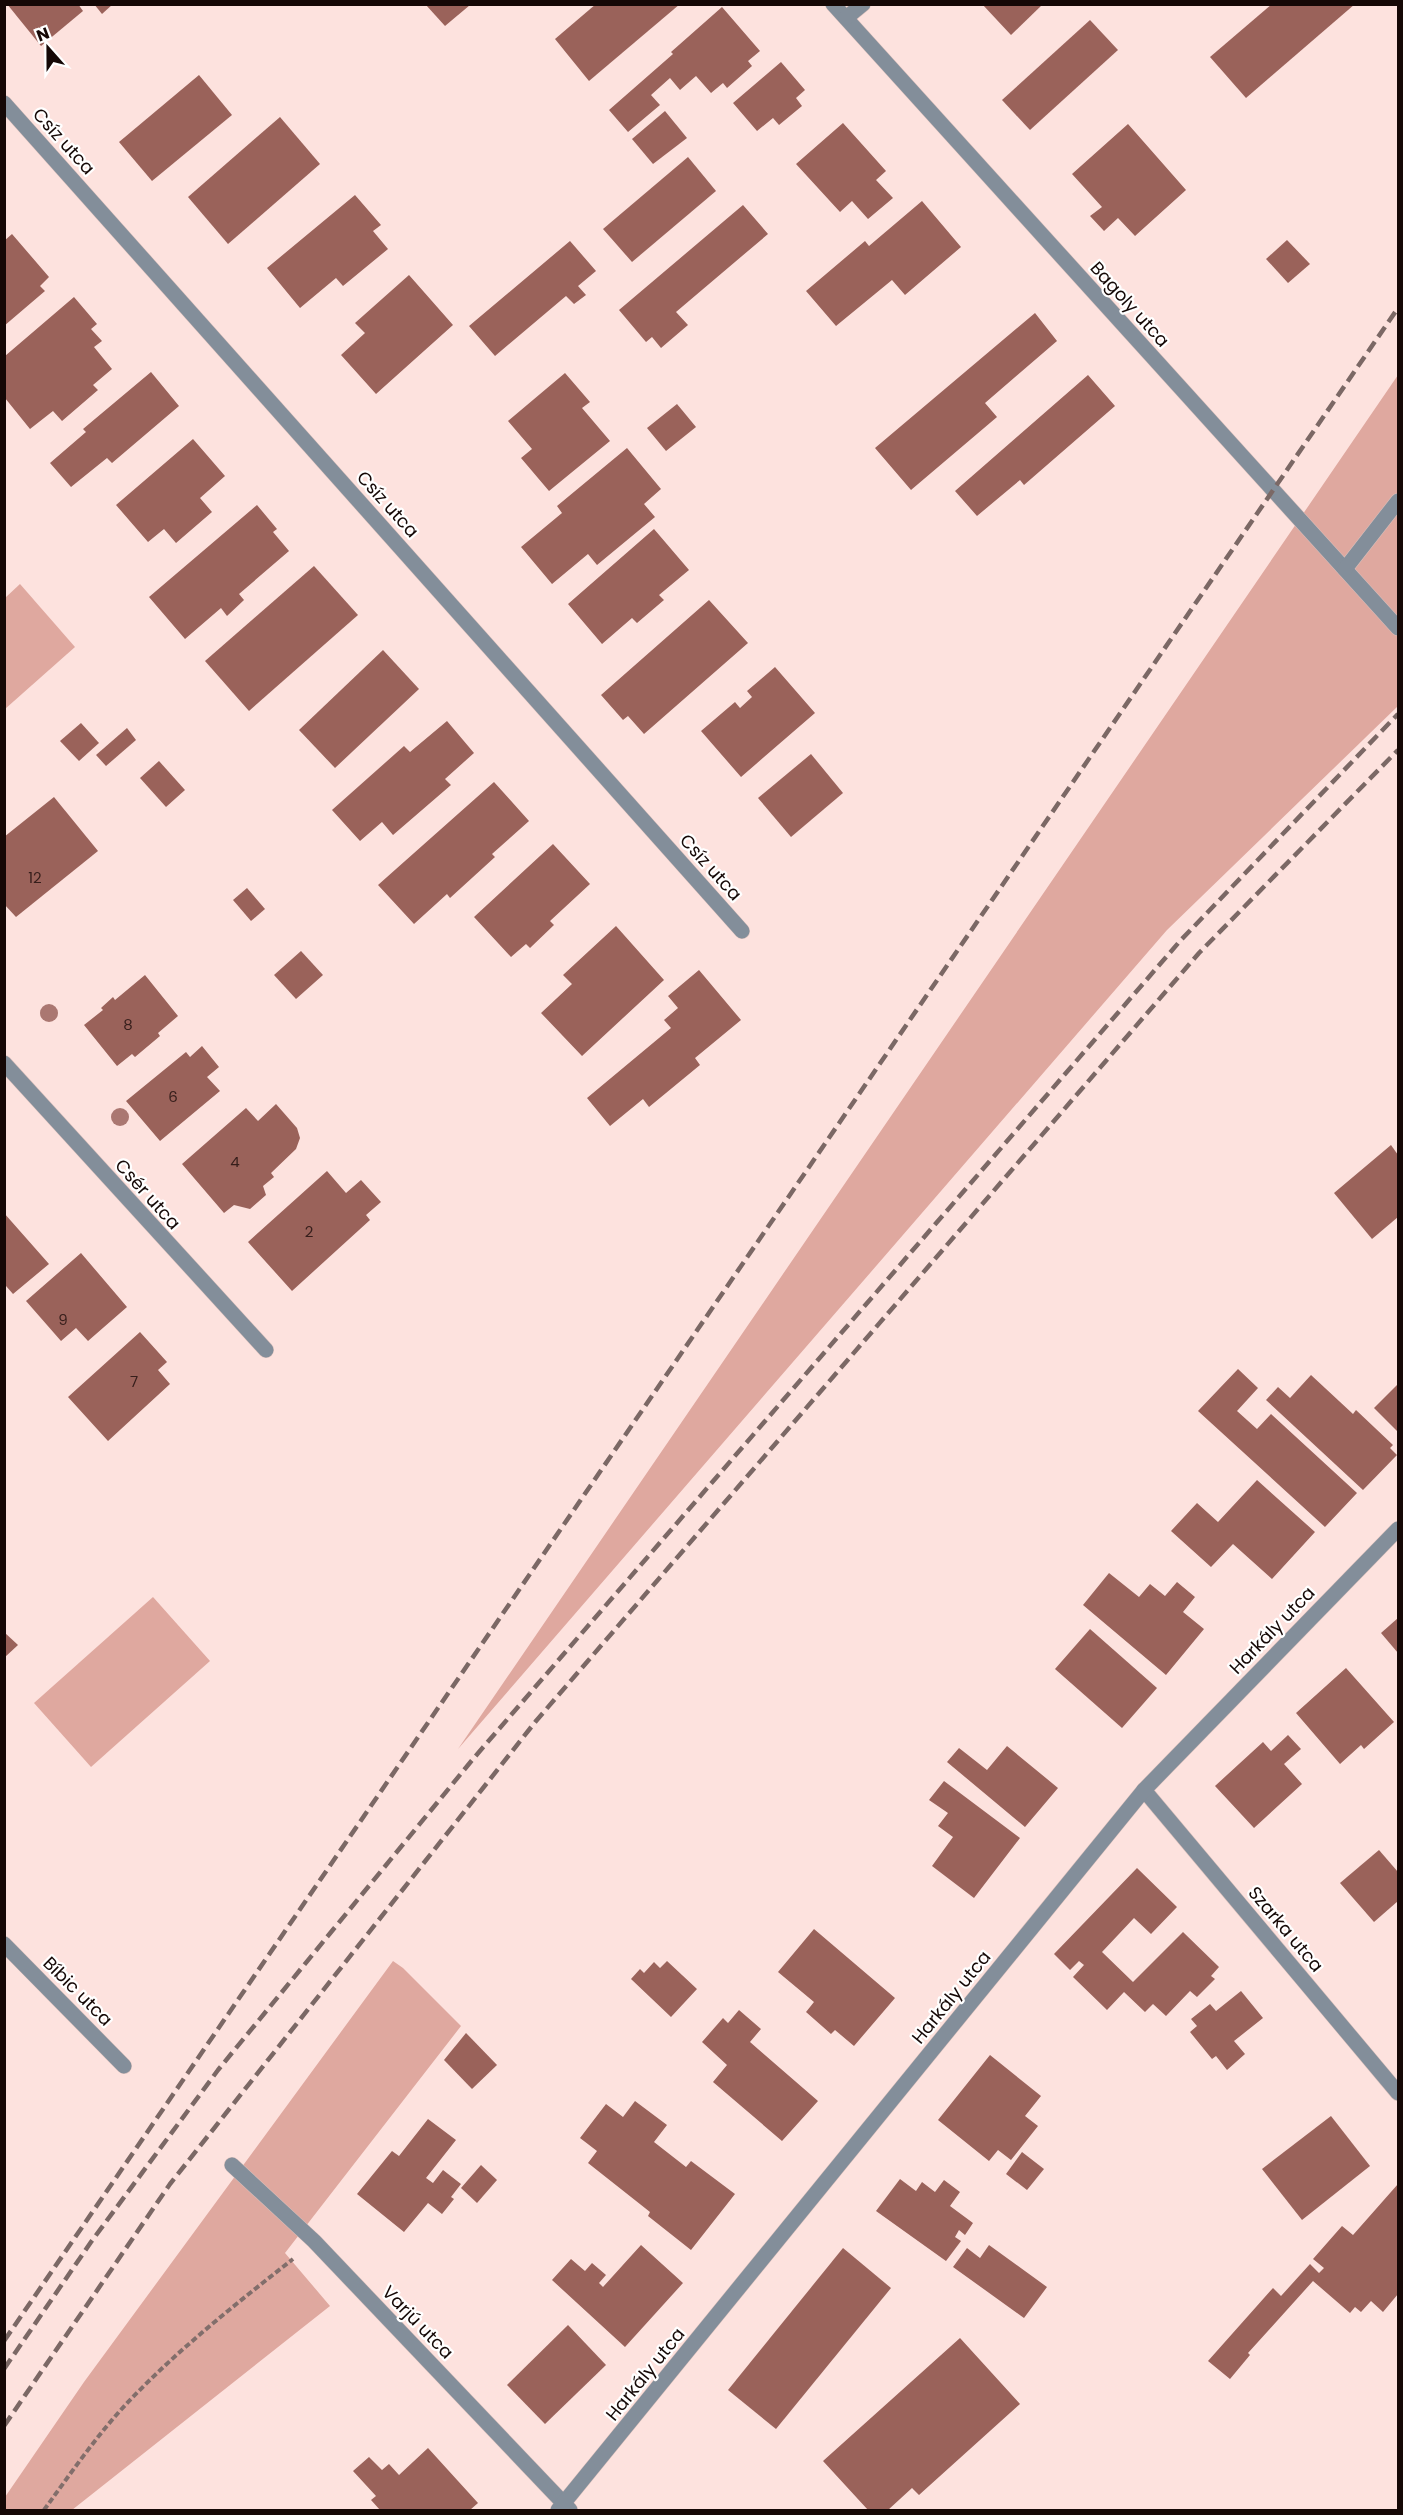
<svg xmlns="http://www.w3.org/2000/svg" width="1403" height="2515" viewBox="0 0 1403 2515" font-family="Poppins,sans-serif">
  <style>
    .green { fill: #dfa89f }
    .building { fill: #9a625a }
    .lines { fill: none; stroke-linecap: round; stroke-linejoin: round }
    .minor-casing { stroke: #d8bfbb; stroke-width: 16 }
    .path { stroke: #826e6b; stroke-width: 4; stroke-dasharray: 6 3; stroke-linecap: butt }
    .minor { stroke: #838e9a; stroke-width: 15 }
    .rail { stroke: #7b6865; stroke-width: 4.5; stroke-dasharray: 12 6; stroke-linecap: butt }
    .tree { fill: #aa7771 }
    .labels { text-anchor: middle; dominant-baseline: central; stroke-width: 4.5; stroke-linejoin: round; paint-order: stroke }
    .number-label { font-size: 15px; fill: #361e1b }
    .street-label { font-size: 18px; fill: #150806; stroke: #fff }
  </style>
  <rect width="100%" height="100%" fill="#fde2de"/>
  <g class="green">
    <polygon points="1398,375 1398,706 1167,930 458,1749"/>
    <polygon points="20,584 75,647 5,709 5,598"/>
    <polygon points="153,1597 210,1661 91,1767 34,1703"/>
    <polygon points="393,1961 403,1968 461,2026 285,2253 330,2306 72,2510 5,2510 5,2497 84,2382"/>
  </g>
  <g class="building">
    <polygon points="7,4 78,4 83,11 41,46"/>
    <polygon points="94,4 113,4 102,14"/>
    <polygon points="596,4 680,4 589,81 555,39"/>
    <polygon points="982,4 1043,4 1011,35"/>
    <polygon points="1272,4 1355,4 1246,98 1210,57"/>
    <polygon points="426,5 470,5 445,26"/>
    <polygon points="722,7 760,51 748,61 752,66 727,88 723,83 711,93 696,76 680,90 670,78 651,95 660,105 628,132 609,110 673,54 671,52"/>
    <polygon points="1090,20 1118,50 1030,130 1002,100"/>
    <polygon points="781,62 805,90 796,98 802,106 779,125 773,118 757,131 733,103"/>
    <polygon points="199,75 232,115 152,181 119,142"/>
    <polygon points="665,111 687,138 653,164 632,139"/>
    <polygon points="280,117 320,164 228,244 188,197"/>
    <polygon points="843,123 886,171 876,180 893,198 868,219 852,201 840,212 796,164"/>
    <polygon points="1128,124 1186,190 1135,236 1118,218 1104,231 1090,216 1102,207 1072,174"/>
    <polygon points="688,157 716,191 632,262 603,229"/>
    <polygon points="355,195 381,225 373,231 388,249 343,286 336,278 300,308 267,268"/>
    <polygon points="922,201 961,247 905,295 892,280 836,326 806,291 865,241 869,246"/>
    <polygon points="743,205 768,234 676,312 688,325 661,348 652,337 646,342 619,310"/>
    <polygon points="12,234 49,277 40,286 45,291 4,326 4,241"/>
    <polygon points="1287,240 1310,264 1288,283 1266,259"/>
    <polygon points="570,241 596,271 578,286 586,295 574,304 566,296 495,356 469,326"/>
    <polygon points="409,275 453,325 376,394 341,355 365,333 355,323"/>
    <polygon points="74,297 97,324 91,329 102,341 94,347 112,369 93,385 98,390 62,421 53,411 30,429 5,398 5,356"/>
    <polygon points="1035,313 1057,341 985,403 997,417 911,490 875,448"/>
    <polygon points="151,372 179,406 112,463 107,458 71,487 50,463 86,432 83,429"/>
    <polygon points="565,373 590,402 582,408 610,441 549,491 521,458 532,449 508,421"/>
    <polygon points="1088,375 1115,406 1024,485 1020,480 977,516 955,491"/>
    <polygon points="677,404 696,427 666,451 647,428"/>
    <polygon points="193,439 225,476 200,498 212,512 176,543 164,529 148,542 116,505"/>
    <polygon points="627,448 661,489 644,504 655,517 597,565 588,554 552,584 521,547 562,513 557,506"/>
    <polygon points="257,505 277,529 273,532 289,551 239,594 244,600 227,616 221,608 185,639 149,597"/>
    <polygon points="654,529 689,570 659,595 664,600 637,623 632,618 602,644 568,604"/>
    <polygon points="314,566 358,615 249,711 205,661"/>
    <polygon points="709,600 748,643 644,734 628,716 623,720 601,695"/>
    <polygon points="383,650 419,689 335,768 299,730"/>
    <polygon points="775,667 815,713 741,777 701,731 735,702 740,708 752,697 747,691"/>
    <polygon points="447,721 474,753 445,779 451,785 393,835 382,822 360,841 332,810 404,746 410,752"/>
    <polygon points="81,723 99,743 79,761 60,741"/>
    <polygon points="127,728 136,740 106,766 96,755"/>
    <polygon points="811,754 843,793 791,837 758,798"/>
    <polygon points="159,761 185,790 166,807 140,778"/>
    <polygon points="494,782 529,821 492,854 495,857 450,898 447,894 414,924 378,885"/>
    <polygon points="54,797 98,851 16,917 4,904 4,837"/>
    <polygon points="553,844 590,884 550,921 554,925 530,948 526,944 511,957 474,917"/>
    <polygon points="247,888 265,909 251,921 233,900"/>
    <polygon points="616,926 664,980 582,1056 541,1013 572,984 563,975"/>
    <polygon points="301,951 323,975 296,999 274,975"/>
    <polygon points="699,970 741,1020 695,1058 700,1065 649,1107 643,1099 610,1126 587,1098 671,1028 664,1020 678,1008 668,996"/>
    <polygon points="145,975 178,1016 158,1033 160,1036 135,1057 132,1054 117,1066 84,1025 103,1010 101,1008 113,997 115,1000"/>
    <polygon points="202,1046 219,1067 207,1077 220,1091 160,1141 126,1101 186,1052 190,1057"/>
    <polygon points="276,1104 297,1128 300,1138 296,1149 271,1173 274,1177 263,1186 266,1195 250,1209 234,1205 224,1213 182,1164 246,1108 258,1121"/>
    <polygon points="1391,1145 1398,1155 1398,1217 1372,1239 1334,1193"/>
    <polygon points="327,1171 346,1193 361,1180 381,1202 366,1215 370,1220 292,1291 248,1242"/>
    <polygon points="4,1213 49,1264 13,1294 6,1286 4,1288"/>
    <polygon points="81,1253 127,1307 88,1341 76,1328 61,1341 26,1301"/>
    <polygon points="140,1332 167,1362 158,1370 170,1384 108,1441 68,1397"/>
    <polygon points="1238,1369 1258,1388 1237,1411 1257,1429 1271,1414 1357,1493 1325,1527 1198,1411"/>
    <polygon points="1311,1375 1353,1414 1356,1410 1393,1445 1390,1448 1397,1455 1363,1490 1266,1400 1278,1387 1290,1398"/>
    <polygon points="1398,1384 1398,1432 1374,1408"/>
    <polygon points="1257,1480 1315,1532 1272,1579 1233,1544 1211,1567 1171,1531 1197,1503 1218,1522"/>
    <polygon points="1109,1573 1139,1597 1150,1584 1165,1596 1177,1582 1195,1597 1183,1612 1204,1629 1166,1675 1083,1605"/>
    <polygon points="1398,1618 1398,1653 1381,1633"/>
    <polygon points="1090,1629 1157,1688 1122,1728 1055,1669"/>
    <polygon points="4,1632 18,1645 4,1658"/>
    <polygon points="1346,1668 1394,1722 1364,1749 1361,1745 1340,1764 1296,1713"/>
    <polygon points="1288,1735 1301,1749 1284,1764 1302,1784 1254,1828 1215,1786 1263,1742 1271,1751"/>
    <polygon points="1007,1746 1058,1788 1025,1827 947,1762 959,1748 987,1770"/>
    <polygon points="944,1781 1020,1838 974,1898 932,1866 953,1837 938,1826 948,1813 929,1800"/>
    <polygon points="1379,1850 1398,1872 1398,1901 1374,1922 1340,1883"/>
    <polygon points="1137,1868 1177,1907 1151,1934 1134,1918 1102,1952 1133,1982 1183,1932 1219,1967 1211,1976 1215,1979 1197,1997 1190,1991 1166,2016 1153,2004 1145,2012 1124,1992 1107,2010 1073,1977 1084,1965 1079,1961 1070,1970 1054,1954"/>
    <polygon points="814,1929 895,1998 854,2046 835,2030 831,2034 806,2012 814,2002 778,1972"/>
    <polygon points="667,1961 697,1989 671,2017 631,1979 640,1969 644,1973 654,1962 660,1968"/>
    <polygon points="1241,1991 1263,2018 1234,2041 1245,2054 1227,2070 1216,2056 1212,2059 1190,2032 1197,2026 1191,2019 1210,2004 1216,2011"/>
    <polygon points="739,2010 761,2029 750,2042 818,2101 782,2141 713,2082 727,2065 702,2042 723,2018 728,2023"/>
    <polygon points="466,2033 497,2065 472,2089 444,2060"/>
    <polygon points="990,2055 1041,2096 1025,2116 1038,2126 1011,2160 998,2150 989,2161 938,2120"/>
    <polygon points="635,2101 667,2125 654,2142 686,2167 691,2161 735,2194 691,2250 648,2216 650,2212 588,2163 597,2151 580,2138 606,2104 623,2117"/>
    <polygon points="1331,2116 1370,2166 1302,2220 1262,2169"/>
    <polygon points="428,2119 456,2140 426,2178 433,2183 443,2170 461,2184 451,2197 454,2199 442,2214 428,2203 404,2232 357,2194 392,2151 399,2156"/>
    <polygon points="1022,2152 1044,2169 1027,2190 1006,2174"/>
    <polygon points="481,2165 497,2180 477,2203 461,2188"/>
    <polygon points="900,2179 916,2191 922,2182 935,2192 944,2180 960,2192 950,2206 973,2223 965,2235 959,2230 955,2237 961,2241 946,2261 876,2211"/>
    <polygon points="1398,2184 1398,2294 1383,2312 1371,2301 1361,2312 1355,2307 1350,2313 1313,2281 1248,2353 1250,2355 1230,2379 1208,2361 1273,2288 1281,2296 1310,2264 1319,2273 1324,2268 1313,2259 1342,2226 1353,2235"/>
    <polygon points="641,2245 683,2283 625,2347 552,2280 571,2259 585,2271 592,2263 606,2275 599,2283 603,2287"/>
    <polygon points="989,2245 1047,2287 1024,2318 953,2267 967,2248 980,2258"/>
    <polygon points="843,2248 891,2288 776,2429 728,2390"/>
    <polygon points="568,2325 606,2365 545,2424 507,2385"/>
    <polygon points="960,2338 1020,2404 919,2495 912,2488 888,2510 868,2510 823,2461"/>
    <polygon points="428,2448 478,2503 470,2510 380,2510 371,2500 376,2496 353,2471 369,2457 382,2470 389,2464 399,2475"/>
  </g>
  <g class="lines">
    <defs>
      <g id="minor">
        <polyline points="833,4 1398,628"/>
        <polyline points="846,18 863,4"/>
        <polyline points="4,103 742,931"/>
        <polyline points="1345,569 1398,501"/>
        <polyline points="4,1063 266,1350"/>
        <polyline points="1144,1790 1398,2093"/>
        <polyline points="4,1944 124,2066"/>
        <polyline points="232,2165 314,2241 570,2510"/>
        <polyline points="558,2510 1144,1790 1398,1529"/>
      </g>
    </defs>
    <use href="#minor" class="minor-casing"/>
    <path class="path" d="M 44,2510 C 71,2473 99,2432 131,2399 C 180,2348 237,2303 293,2259"/>
    <use href="#minor" class="minor"/>
    <g class="rail">
      <polyline points="4,2341 1398,308"/>
      <polyline points="4,2369 91,2242 218,2070 473,1759 1180,941 1398,714"/>
      <polyline points="4,2426 170,2184 536,1721 1199,953 1398,750"/>
    </g>
  </g>
  <g class="tree">
    <circle cx="49" cy="1013" r="9"/>
    <circle cx="120" cy="1117" r="9"/>
  </g>
  <g class="labels">
    <g class="number-label">
      <text x="35" y="877">12</text>
      <text x="128" y="1024">8</text>
      <text x="173" y="1096">6</text>
      <text x="235" y="1161">4</text>
      <text x="309" y="1231">2</text>
      <text x="63" y="1319">9</text>
      <text x="134" y="1381">7</text>
    </g>
    <g class="street-label">
      <text transform="translate(64 141) rotate(48)">Csíz utca</text>
      <text transform="translate(1130 304) rotate(48)">Bagoly utca</text>
      <text transform="translate(388 504) rotate(48)">Csíz utca</text>
      <text transform="translate(711 867) rotate(48)">Csíz utca</text>
      <text transform="translate(148 1194) rotate(48)">Csér utca</text>
      <text transform="translate(1272 1630) rotate(-46)">Harkály utca</text>
      <text transform="translate(1286 1929) rotate(50)">Szarka utca</text>
      <text transform="translate(78 1991) rotate(45)">Bíbic utca</text>
      <text transform="translate(951 1997) rotate(-51)">Harkály utca</text>
      <text transform="translate(418 2322) rotate(46)">Varjú utca</text>
      <text transform="translate(645 2374) rotate(-51)">Harkály utca</text>
    </g>
  </g>
  <rect width="1403" height="2515" fill="none" stroke="#150806" stroke-width="12"/>
  <g transform="translate(48 48) rotate(339)" stroke="#ffffff" stroke-width="4.5" paint-order="stroke">
  <path d="M0-4.5L10 22L0 15L-10 22Z" fill="#150806"/>
  <text y="-9" font-size="16" font-weight="bold" text-anchor="middle" fill="#150806">N</text>
  </g>
</svg>
